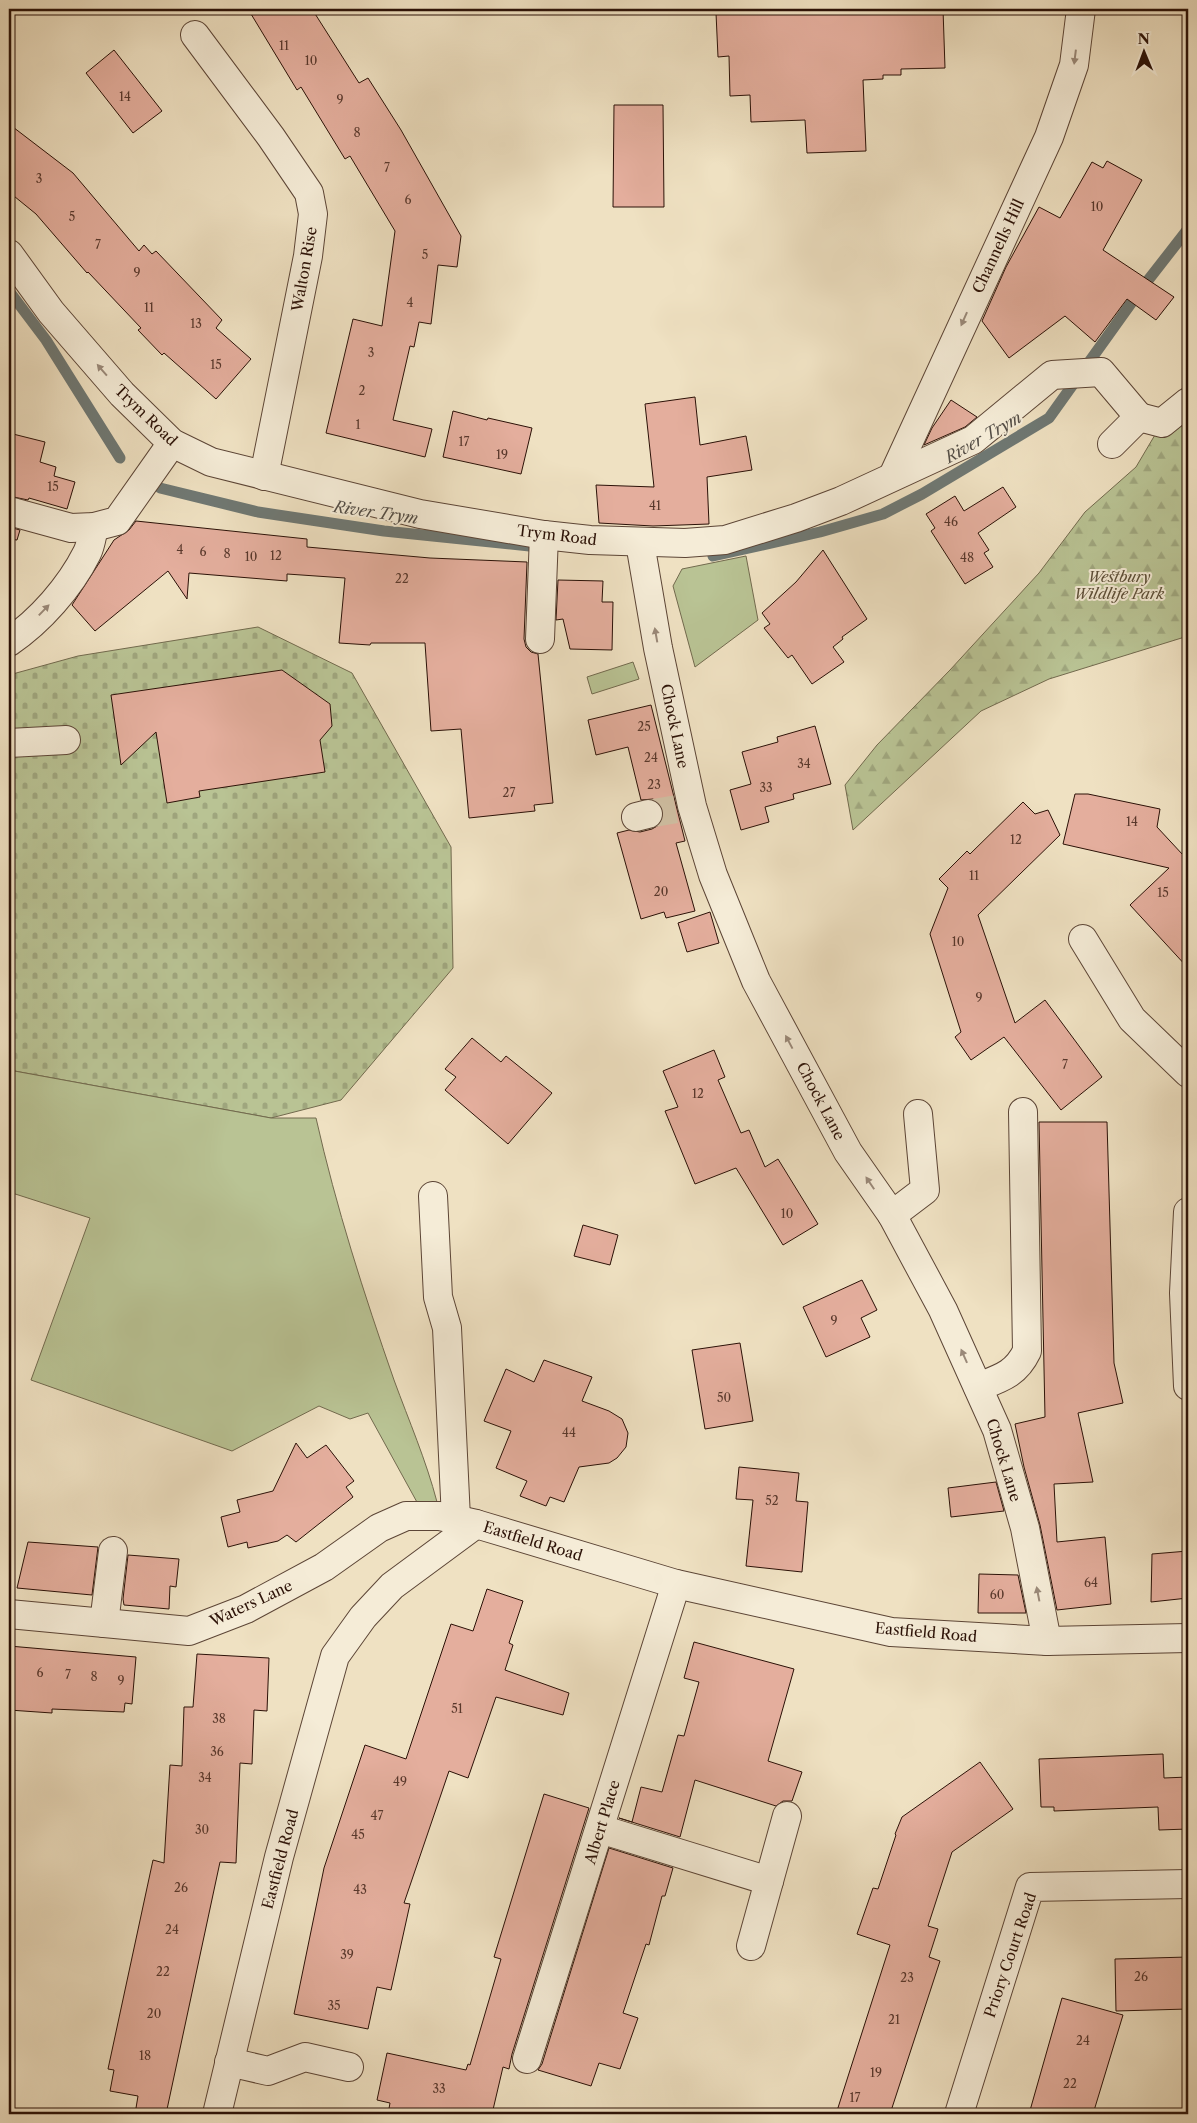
<svg xmlns="http://www.w3.org/2000/svg" width="1197" height="2123" viewBox="0 0 1197 2123" font-family="'Libre Caslon Text',serif">
  <style>
    .forest { fill: url(#forest-firs); stroke: #726a4e }
    .cemetery { fill: url(#cemetery-stones); stroke: #726a4e }
    .green { fill: #b9c394; stroke: #726a4e }
    .lines { fill: none; stroke-linecap: round; stroke-linejoin: round }
    .stream { stroke: #6f7873; stroke-width: 11 }
    .building { fill: #e4ae9d; stroke: #2b1107 }
    .minor-tunnel { stroke: #d2c2a6; stroke-width: 28; stroke-dasharray: 28 14; stroke-linecap: butt }
    .minor-casing { stroke: #5c4536; stroke-width: 30 }
    .minor { stroke: #f5ecd7; stroke-width: 28 }
    .oneway { fill: #9a8979 }
    .labels { text-anchor: middle; dominant-baseline: central; stroke-width: 4; stroke-linejoin: round; paint-order: stroke }
    .number-label { font-size: 12px; fill: #59382c }
    .street-label { font-size: 15px; fill: #2b1107; stroke: #f5ecd7 }
    .park-label { font-size: 15px; font-style: italic; fill: #5d4f38; stroke: #f5ecd7 }
    .water-label { font-size: 16px; font-style: italic; fill: #534d46; stroke: #f5ecd7 }
  </style>
  <defs>
    <pattern id="forest-firs" width="22" height="20" patternUnits="userSpaceOnUse" patternTransform="scale(1.25)"><rect width="22" height="20" fill="#b9c394"/><path d="M5 1l3.5 6h-7zM16 11l3.5 6h-7z" fill="#9fa67e"/></pattern>
    <pattern id="cemetery-stones" width="16" height="16" patternUnits="userSpaceOnUse" patternTransform="scale(1.25)"><rect width="16" height="16" fill="#b9c394"/><path d="M2 7V4a2 2 0 0 1 4 0v3zM10 15v-3a2 2 0 0 1 4 0v3z" fill="#9fa67e"/></pattern>
  </defs>
  <rect width="100%" height="100%" fill="#efe1c2"/>
  <filter id="stains"><feTurbulence type="fractalNoise" baseFrequency=".004" numOctaves="4"/><feColorMatrix values="0 0 0 0 .2 0 0 0 0 .09 0 0 0 0 .02 0 0 0 .5 -.17"/></filter>
  <radialGradient id="worn" r=".72"><stop offset=".6" stop-color="#630" stop-opacity="0"/><stop offset="1" stop-color="#630" stop-opacity=".3"/></radialGradient>
  <polygon class="forest" points="1188,412 1188,636 1049,679 981,711 853,830 845,785 877,745 950,670 1039,573 1085,512 1136,467 1162,423"/>
  <polygon class="cemetery" points="258,627 352,673 451,847 453,968 341,1100 271,1118 9,1070 9,675 78,656"/>
  <g class="green">
    <polygon points="746,556 758,620 695,667 673,586 682,569"/>
    <polygon points="633,662 639,679 592,694 587,677"/>
    <path d="M 9,1070 L 271,1118 L 316,1118 C 336,1207 364,1294 394,1380 C 409,1421 426,1460 437,1502 L 418,1504 L 368,1413 L 350,1419 L 319,1406 L 232,1451 L 31,1380 L 90,1218 L 9,1192 Z"/>
  </g>
  <g class="lines">
    <g class="stream">
      <polyline points="9,291 46,340 120,458"/>
      <polyline points="160,488 258,512 384,531 539,547"/>
      <polyline points="713,556 820,532 883,514 922,494 1049,418 1142,288 1188,229"/>
    </g>
  </g>
  <g class="building">
    <polygon points="248,9 312,9 359,83 368,78 401,130 461,236 457,267 438,265 431,324 419,322 414,347 410,346 393,420 432,429 425,457 326,433 353,319 382,326 395,231 350,156 345,159 301,87 297,90"/>
    <polygon points="727,9 943,9 945,68 901,69 901,75 883,75 883,79 863,80 866,151 807,153 805,120 751,122 750,95 730,96 729,56 718,57 716,13 727,12"/>
    <polygon points="114,50 162,111 133,133 86,73"/>
    <polygon points="614,105 663,105 664,207 613,207"/>
    <polygon points="9,124 73,173 139,251 144,245 152,254 156,251 222,320 216,328 251,359 216,399 164,353 162,355 138,330 141,328 88,272 87,273 36,214 9,192"/>
    <polygon points="1107,161 1142,180 1103,250 1174,297 1156,320 1127,299 1095,342 1065,316 1009,358 982,321 1006,267 1039,207 1060,218 1092,162 1103,168"/>
    <polygon points="695,397 700,445 746,436 752,470 707,477 709,524 653,526 599,523 596,485 654,487 645,404"/>
    <polygon points="951,400 977,417 965,427 924,445 932,428"/>
    <polygon points="453,411 487,420 488,418 532,428 521,474 443,457"/>
    <polygon points="9,433 45,442 40,462 56,467 54,476 75,482 67,509 29,498 28,500 9,496"/>
    <polygon points="1003,487 1016,507 978,533 989,550 984,553 993,567 965,584 931,531 935,528 926,514 955,496 964,511"/>
    <polygon points="136,521 307,539 307,547 430,558 527,562 524,639 526,647 531,652 538,654 553,803 534,805 535,811 469,818 461,729 431,731 425,643 371,643 370,645 339,643 345,578 287,574 287,581 189,573 187,599 168,571 95,631 72,605 114,540 129,530"/>
    <polygon points="9,527 20,530 17,540 9,539"/>
    <polygon points="823,550 867,619 842,637 843,639 833,647 844,662 812,684 792,655 788,658 764,628 770,624 762,613 796,582"/>
    <polygon points="558,580 603,581 602,602 613,602 612,650 570,649 563,619 556,620"/>
    <polygon points="282,670 330,704 332,726 320,740 325,772 199,791 200,797 167,803 156,732 121,765 111,695"/>
    <polygon points="651,705 685,841 676,843 695,911 666,918 664,912 641,919 617,833 629,830 640,832 652,829 659,825 663,819 663,810 659,803 653,799 641,800 628,747 596,755 588,720"/>
    <polygon points="815,726 831,784 793,794 794,799 765,807 769,822 741,830 730,790 751,784 742,752 778,742 777,737"/>
    <polygon points="1075,794 1088,794 1160,809 1157,827 1183,855 1188,851 1188,968 1130,905 1169,868 1063,844"/>
    <polygon points="1023,802 1035,814 1048,810 1060,835 978,915 1015,1023 1045,1000 1102,1077 1061,1110 1004,1037 971,1060 955,1037 961,1032 930,934 948,888 939,879 967,851 970,854"/>
    <polygon points="710,912 719,943 687,952 678,923"/>
    <polygon points="472,1038 501,1062 506,1056 552,1093 508,1144 445,1090 456,1077 445,1069"/>
    <polygon points="714,1050 725,1077 718,1080 741,1133 749,1130 765,1167 778,1159 818,1224 783,1245 736,1168 695,1184 665,1111 678,1107 663,1071"/>
    <polygon points="1039,1122 1107,1122 1114,1363 1123,1403 1078,1413 1093,1482 1054,1484 1057,1542 1105,1537 1111,1604 1057,1610 1040,1525 1024,1467 1015,1424 1045,1417"/>
    <polygon points="583,1225 618,1235 610,1265 574,1256"/>
    <polygon points="862,1280 877,1310 861,1318 870,1337 826,1357 803,1307"/>
    <polygon points="740,1343 753,1421 705,1429 692,1350"/>
    <polygon points="544,1360 592,1377 582,1401 609,1411 622,1419 628,1433 626,1447 617,1458 609,1463 579,1467 564,1502 550,1497 546,1506 520,1496 527,1481 496,1468 511,1431 484,1421 506,1369 534,1382"/>
    <polygon points="296,1443 307,1458 326,1445 354,1481 346,1487 353,1497 296,1542 287,1535 278,1541 248,1548 247,1542 228,1547 221,1517 240,1512 237,1500 273,1491"/>
    <polygon points="739,1467 799,1473 796,1501 808,1502 802,1572 746,1566 753,1500 736,1499"/>
    <polygon points="996,1482 1004,1511 951,1517 948,1488"/>
    <polygon points="28,1542 98,1547 92,1595 17,1588"/>
    <polygon points="1188,1551 1188,1598 1151,1602 1152,1554"/>
    <polygon points="128,1555 179,1559 176,1587 170,1586 169,1609 124,1605 123,1599"/>
    <polygon points="979,1574 1018,1575 1026,1613 978,1613"/>
    <polygon points="487,1589 523,1601 509,1643 513,1645 505,1670 569,1693 563,1715 496,1697 468,1778 449,1771 404,1903 410,1904 391,1990 377,1987 368,2029 294,2014 324,1868 365,1745 406,1759 451,1624 473,1631"/>
    <polygon points="694,1642 794,1669 768,1761 802,1772 792,1801 783,1801 776,1806 695,1780 680,1837 619,1818 632,1822 641,1787 662,1792 678,1735 684,1736 699,1682 684,1678"/>
    <polygon points="9,1646 136,1657 132,1704 125,1703 124,1712 52,1709 52,1713 9,1710"/>
    <polygon points="197,1654 269,1658 267,1711 254,1710 252,1764 240,1763 236,1863 220,1862 166,2114 135,2114 138,2096 110,2091 114,2070 108,2069 153,1860 164,1863 170,1765 182,1766 184,1707 193,1707"/>
    <polygon points="1163,1754 1164,1778 1188,1777 1188,1829 1159,1830 1158,1807 1054,1811 1054,1807 1041,1807 1039,1759"/>
    <polygon points="980,1762 1013,1809 952,1852 928,1926 938,1929 929,1957 940,1961 890,2114 836,2114 890,1945 857,1934 873,1888 878,1889 896,1835 895,1834 902,1817"/>
    <polygon points="544,1794 589,1808 512,2054 509,2069 503,2067 492,2114 388,2114 390,2103 377,2100 387,2053 466,2070 468,2064 470,2065 501,1959 494,1957"/>
    <polygon points="609,1848 673,1868 665,1896 662,1896 649,1945 646,1944 623,2013 638,2018 620,2069 599,2063 591,2086 538,2070 542,2064"/>
    <polygon points="1188,1957 1188,2009 1116,2011 1115,1959"/>
    <polygon points="1062,1998 1123,2015 1093,2114 1029,2114"/>
  </g>
  <g class="lines">
    <polyline class="minor-tunnel" points="648,814 677,809"/>
    <defs>
      <g id="minor">
        <polyline points="195,35 271,137 309,193 313,214 308,256 264,476"/>
        <polyline points="9,254 51,312 122,394 172,443 211,462 420,514 544,535 590,540 685,543 725,540 796,518 841,501 973,440 1052,375 1101,372 1139,417"/>
        <polyline points="1139,417 1162,423 1188,402"/>
        <polyline points="1112,444 1139,417"/>
        <polyline points="893,476 1049,137 1074,65 1081,9"/>
        <polyline points="9,511 71,528 94,527 117,521 172,443"/>
        <polyline points="640,543 658,648 692,806 713,875 756,981 848,1152 892,1215 943,1310 997,1430 1025,1528 1047,1641"/>
        <polyline points="540,639 544,535"/>
        <path d="M 9,642 C 40,621 70,587 87,553 C 91,545 92,535 94,527"/>
        <polyline points="9,743 66,740"/>
        <polyline points="636,817 648,814"/>
        <polyline points="1083,939 1132,1019 1188,1073"/>
        <polyline points="433,1196 438,1297 447,1328 456,1519"/>
        <polyline points="1188,1212 1184,1293 1188,1386"/>
        <polyline points="892,1215 925,1190 918,1114"/>
        <path d="M 978,1387 C 1001,1378 1016,1374 1027,1351 L 1023,1112"/>
        <polyline points="9,1614 189,1631 246,1609 324,1567 379,1528 406,1516 440,1516 476,1524 676,1584 891,1632 1047,1641 1188,1638"/>
        <polyline points="104,1623 113,1551"/>
        <polyline points="600,1829 769,1881"/>
        <polyline points="751,1946 787,1816"/>
        <polyline points="527,2059 676,1584"/>
        <polyline points="229,2062 268,2071 305,2057 349,2067"/>
        <polyline points="217,2114 279,1857 335,1656 363,1617 392,1586 476,1524"/>
        <polyline points="959,2114 1030,1887 1188,1884"/>
      </g>
    </defs>
    <use href="#minor" class="minor-casing"/>
    <use href="#minor" class="minor"/>
  </g>
  <defs><path id="oneway-solid" d="M-6-.8H1V-3.2L6.5 0L1 3.2V.8H-6Z" transform="scale(1.25)"/></defs>
  <g class="oneway">
    <use href="#oneway-solid" transform="translate(1075 57) rotate(97)"/>
    <use href="#oneway-solid" transform="translate(964 319) rotate(114)"/>
    <use href="#oneway-solid" transform="translate(102 370) rotate(-131)"/>
    <use href="#oneway-solid" transform="translate(44 610) rotate(-46)"/>
    <use href="#oneway-solid" transform="translate(656 635) rotate(-100)"/>
    <use href="#oneway-solid" transform="translate(789 1042) rotate(-118)"/>
    <use href="#oneway-solid" transform="translate(870 1183) rotate(-124)"/>
    <use href="#oneway-solid" transform="translate(964 1356) rotate(-114)"/>
    <use href="#oneway-solid" transform="translate(1038 1594) rotate(-101)"/>
  </g>
  <g class="labels">
    <g class="number-label">
      <text x="284" y="45">11</text>
      <text x="311" y="60">10</text>
      <text x="125" y="96">14</text>
      <text x="340" y="99">9</text>
      <text x="357" y="132">8</text>
      <text x="387" y="167">7</text>
      <text x="39" y="178">3</text>
      <text x="408" y="199">6</text>
      <text x="1097" y="206">10</text>
      <text x="72" y="216">5</text>
      <text x="98" y="244">7</text>
      <text x="425" y="254">5</text>
      <text x="137" y="272">9</text>
      <text x="410" y="302">4</text>
      <text x="149" y="307">11</text>
      <text x="196" y="323">13</text>
      <text x="371" y="352">3</text>
      <text x="216" y="364">15</text>
      <text x="362" y="390">2</text>
      <text x="358" y="424">1</text>
      <text x="464" y="441">17</text>
      <text x="502" y="454">19</text>
      <text x="53" y="486">15</text>
      <text x="655" y="505">41</text>
      <text x="951" y="521">46</text>
      <text x="180" y="549">4</text>
      <text x="203" y="551">6</text>
      <text x="227" y="553">8</text>
      <text x="276" y="555">12</text>
      <text x="251" y="556">10</text>
      <text x="967" y="557">48</text>
      <text x="402" y="578">22</text>
      <text x="644" y="726">25</text>
      <text x="651" y="757">24</text>
      <text x="804" y="763">34</text>
      <text x="654" y="784">23</text>
      <text x="766" y="787">33</text>
      <text x="509" y="792">27</text>
      <text x="1132" y="821">14</text>
      <text x="1016" y="839">12</text>
      <text x="974" y="875">11</text>
      <text x="661" y="891">20</text>
      <text x="1163" y="892">15</text>
      <text x="958" y="941">10</text>
      <text x="979" y="997">9</text>
      <text x="1065" y="1064">7</text>
      <text x="698" y="1093">12</text>
      <text x="787" y="1213">10</text>
      <text x="834" y="1320">9</text>
      <text x="724" y="1397">50</text>
      <text x="569" y="1432">44</text>
      <text x="772" y="1500">52</text>
      <text x="1091" y="1582">64</text>
      <text x="997" y="1594">60</text>
      <text x="40" y="1672">6</text>
      <text x="68" y="1674">7</text>
      <text x="94" y="1676">8</text>
      <text x="121" y="1680">9</text>
      <text x="457" y="1708">51</text>
      <text x="219" y="1718">38</text>
      <text x="217" y="1751">36</text>
      <text x="205" y="1777">34</text>
      <text x="400" y="1781">49</text>
      <text x="377" y="1815">47</text>
      <text x="202" y="1829">30</text>
      <text x="358" y="1834">45</text>
      <text x="181" y="1887">26</text>
      <text x="360" y="1889">43</text>
      <text x="172" y="1929">24</text>
      <text x="347" y="1954">39</text>
      <text x="163" y="1971">22</text>
      <text x="1141" y="1976">26</text>
      <text x="907" y="1977">23</text>
      <text x="334" y="2005">35</text>
      <text x="154" y="2013">20</text>
      <text x="894" y="2019">21</text>
      <text x="1083" y="2040">24</text>
      <text x="145" y="2055">18</text>
      <text x="876" y="2072">19</text>
      <text x="1070" y="2083">22</text>
      <text x="439" y="2088">33</text>
      <text x="855" y="2097">17</text>
    </g>
    <g class="street-label">
      <text transform="translate(998 246) rotate(-65)">Channells Hill</text>
      <text transform="translate(304 269) rotate(-80)">Walton Rise</text>
      <text transform="translate(146 415) rotate(44)">Trym Road</text>
      <text transform="translate(557 535) rotate(7)">Trym Road</text>
      <text transform="translate(675 726) rotate(78)">Chock Lane</text>
      <text transform="translate(821 1101) rotate(62)">Chock Lane</text>
      <text transform="translate(1004 1460) rotate(73)">Chock Lane</text>
      <text transform="translate(533 1541) rotate(17)">Eastfield Road</text>
      <text transform="translate(251 1603) rotate(-25)">Waters Lane</text>
      <text transform="translate(926 1632) rotate(5)">Eastfield Road</text>
      <text transform="translate(602 1822) rotate(-73)">Albert Place</text>
      <text transform="translate(280 1859) rotate(-75)">Eastfield Road</text>
      <text transform="translate(1010 1955) rotate(-71)">Priory Court Road</text>
    </g>
    <g class="park-label">
      <text x="1119" y="576">Westbury<tspan x="1119" dy="17">Wildlife Park</tspan></text>
    </g>
    <g class="water-label">
      <text transform="translate(983 437) rotate(-30)">River Trym</text>
      <text transform="translate(376 512) rotate(8)">River Trym</text>
    </g>
  </g>
  <rect width="1197" height="2123" fill="none" stroke="#efe1c2" stroke-width="30"/>
  <rect x="10" y="10" width="1177" height="2103" fill="none" stroke="#2b1107" stroke-width="2.5"/>
  <rect x="15" y="15" width="1167" height="2093" fill="none" stroke="#2b1107"/>
  <g transform="translate(1144 52) rotate(359)" stroke="#f5ecd7" stroke-width="4" paint-order="stroke">
  <path d="M0-4L9 19L0 12L-9 19Z" fill="#2b1107"/>
  <text y="-8" font-size="14" font-weight="bold" text-anchor="middle" fill="#2b1107">N</text>
  </g>
  <rect width="100%" height="100%" filter="url(#stains)"/>
  <rect width="100%" height="100%" fill="url(#worn)"/>
</svg>
